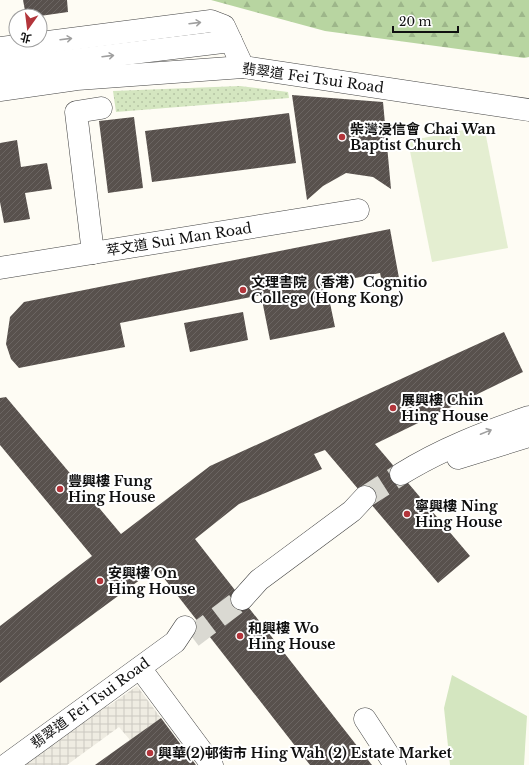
<svg xmlns="http://www.w3.org/2000/svg" width="529" height="765" viewBox="0 0 529 765" font-family="'Libre Baskerville','Noto Sans TC',serif">
  <style>
    .grass { fill: #d4e6c0 }
    .forest { fill: url(#forest-firs) }
    .park { fill: url(#park-dots) }
    .pitch { fill: #e4eed1 }
    .plaza { fill: url(#plaza-grid) }
    .building { fill: url(#building-hatch) }
    .lines { fill: none; stroke-linecap: round; stroke-linejoin: round }
    .minor-tunnel { stroke: #dad9d2; stroke-width: 22; stroke-dasharray: 22 11; stroke-linecap: butt }
    .minor-casing { stroke: #434343; stroke-width: 23 }
    .minor { stroke: #fff; stroke-width: 22 }
    .oneway { stroke: #9f9f9f }
    .poi-dot { fill: #b3353b; stroke: #fff; stroke-width: 1.5 }
    .labels { text-anchor: middle; dominant-baseline: central; stroke-width: 4; stroke-linejoin: round; paint-order: stroke }
    .street-label { font-size: 14px; fill: #101010; stroke: #fff }
    .poi-label { font-size: 14px; font-weight: bold; fill: #101010; stroke: #fff; text-anchor: start }
  </style>
  <defs>
    <pattern id="forest-firs" width="22" height="20" patternUnits="userSpaceOnUse"><rect width="22" height="20" fill="#b8d5a1"/><path d="M5 1l3.5 6h-7zM16 11l3.5 6h-7z" fill="#9db68a"/></pattern>
    <pattern id="park-dots" width="8" height="8" patternUnits="userSpaceOnUse"><rect width="8" height="8" fill="#d4e6c0"/><path d="M2 2h.1M6 6h.1" fill="none" stroke="#b5c4a4" stroke-width="1.8" stroke-linecap="round"/></pattern>
    <pattern id="plaza-grid" width="8" height="8" patternUnits="userSpaceOnUse"><rect width="8" height="8" fill="#efece2"/><path d="M0 4h8M4 0v8" fill="none" stroke="#ccc9c1"/></pattern>
    <pattern id="building-hatch" width="6" height="6" patternUnits="userSpaceOnUse"><rect width="6" height="6" fill="#58514d"/><path d="M-1 1l2-2M0 6l6-6M5 7l2-2" fill="none" stroke="#6b6562"/></pattern>
  </defs>
  <rect width="100%" height="100%" fill="#fefcf4"/>
  <polygon class="grass" points="452,675 527,716 524,765 450,765 444,708"/>
  <polygon class="forest" points="211,0 529,0 529,57 524,58 325,31"/>
  <polygon class="park" points="240,86 288,92 289,98 116,112 113,91"/>
  <polygon class="pitch" points="484,126 508,248 432,262 408,141"/>
  <polygon class="plaza" points="137,686 161,718 130,740 119,727 67,765 24,765 103,702 107,707"/>
  <g class="building">
    <polygon points="23,0 67,0 68,12 40,16 26,16"/>
    <polygon points="292,95 383,102 391,189 373,177 346,173 323,186 307,200"/>
    <polygon points="289,113 296,163 152,182 145,131"/>
    <polygon points="134,117 143,188 108,193 99,121"/>
    <polygon points="17,140 21,167 47,163 52,189 25,193 30,219 4,223 0,202 0,143"/>
    <polygon points="390,229 399,278 382,282 380,273 326,284 335,327 270,340 261,295 120,323 125,347 19,368 11,359 6,344 10,317 24,302"/>
    <polygon points="243,312 248,340 190,352 184,323"/>
    <polygon points="504,332 523,372 375,444 470,556 438,583 325,450 314,454 322,469 239,504 195,539 372,765 310,765 156,568 0,683 0,626 92,556 0,445 0,398 6,397 121,534 210,466"/>
    <polygon points="161,718 196,765 95,765 130,740"/>
  </g>
  <g class="lines">
    <g class="minor-tunnel">
      <polyline points="365,497 401,474"/>
      <polyline points="192,637 242,599"/>
    </g>
    <defs>
      <g id="minor">
        <polyline points="0,48 211,21 224,26 243,67"/>
        <polyline points="0,69 231,41"/>
        <polyline points="0,90 77,79 243,67 529,110"/>
        <polyline points="93,253 76,112 101,108"/>
        <polyline points="0,268 358,210"/>
        <polyline points="458,458 529,436"/>
        <path d="M 401,474 C 441,449 485,432 529,417"/>
        <polyline points="242,599 259,580 352,511 365,497"/>
        <polyline points="140,668 212,765"/>
        <polyline points="365,719 395,765"/>
        <polyline points="6,765 175,642 185,627"/>
      </g>
    </defs>
    <use href="#minor" class="minor-casing"/>
    <use href="#minor" class="minor"/>
  </g>
  <defs><path id="oneway-shaft" d="M-6 0H5M1.5-3L5.5 0L1.5 3" fill="none" stroke-width="1.6" stroke-linecap="round" stroke-linejoin="round"/></defs>
  <g class="oneway">
    <use href="#oneway-shaft" transform="translate(195 23) rotate(-7)"/>
    <use href="#oneway-shaft" transform="translate(66 39) rotate(-7)"/>
    <use href="#oneway-shaft" transform="translate(108 56) rotate(-7)"/>
    <use href="#oneway-shaft" transform="translate(486 432) rotate(-22)"/>
  </g>
  <g class="poi-dot">
    <circle cx="342" cy="137" r="4"/>
    <circle cx="243" cy="290" r="4"/>
    <circle cx="393" cy="408" r="4"/>
    <circle cx="60" cy="489" r="4"/>
    <circle cx="407" cy="514" r="4"/>
    <circle cx="100" cy="581" r="4"/>
    <circle cx="240" cy="636" r="4"/>
    <circle cx="150" cy="753" r="4"/>
  </g>
  <g class="labels">
    <g class="street-label">
      <text transform="translate(313 78) rotate(8)">翡翠道 Fei Tsui Road</text>
      <text transform="translate(179 239) rotate(-9)">萃文道 Sui Man Road</text>
      <text transform="translate(90 703) rotate(-36)">翡翠道 Fei Tsui Road</text>
    </g>
    <g class="poi-label">
      <text x="350" y="129">柴灣浸信會 Chai Wan<tspan x="350" dy="16">Baptist Church</tspan></text>
      <text x="251" y="282">文理書院（香港）Cognitio<tspan x="251" dy="16">College (Hong Kong)</tspan></text>
      <text x="401" y="400">展興樓 Chin<tspan x="401" dy="16">Hing House</tspan></text>
      <text x="68" y="481">豐興樓 Fung<tspan x="68" dy="16">Hing House</tspan></text>
      <text x="415" y="506">寧興樓 Ning<tspan x="415" dy="16">Hing House</tspan></text>
      <text x="108" y="573">安興樓 On<tspan x="108" dy="16">Hing House</tspan></text>
      <text x="248" y="628">和興樓 Wo<tspan x="248" dy="16">Hing House</tspan></text>
      <text x="158" y="753">興華(2)邨街市 Hing Wah (2) Estate Market</text>
    </g>
  </g>
  <g transform="translate(28 28) rotate(194)"><circle r="19" fill="#ffffff" stroke="#9f9f9f"/>
  <path d="M0-3L7 15L0 10L-7 15Z" fill="#b3353b"/>
  <text y="-6" font-size="11" font-weight="bold" text-anchor="middle" fill="#101010">北</text>
  </g>
  <path d="M393 26v6h65v-6" fill="none" stroke="#101010" stroke-width="2"/>
  <text x="399" y="26" font-size="12" fill="#101010" stroke="#ffffff" stroke-width="3" paint-order="stroke">20 m</text>
</svg>
